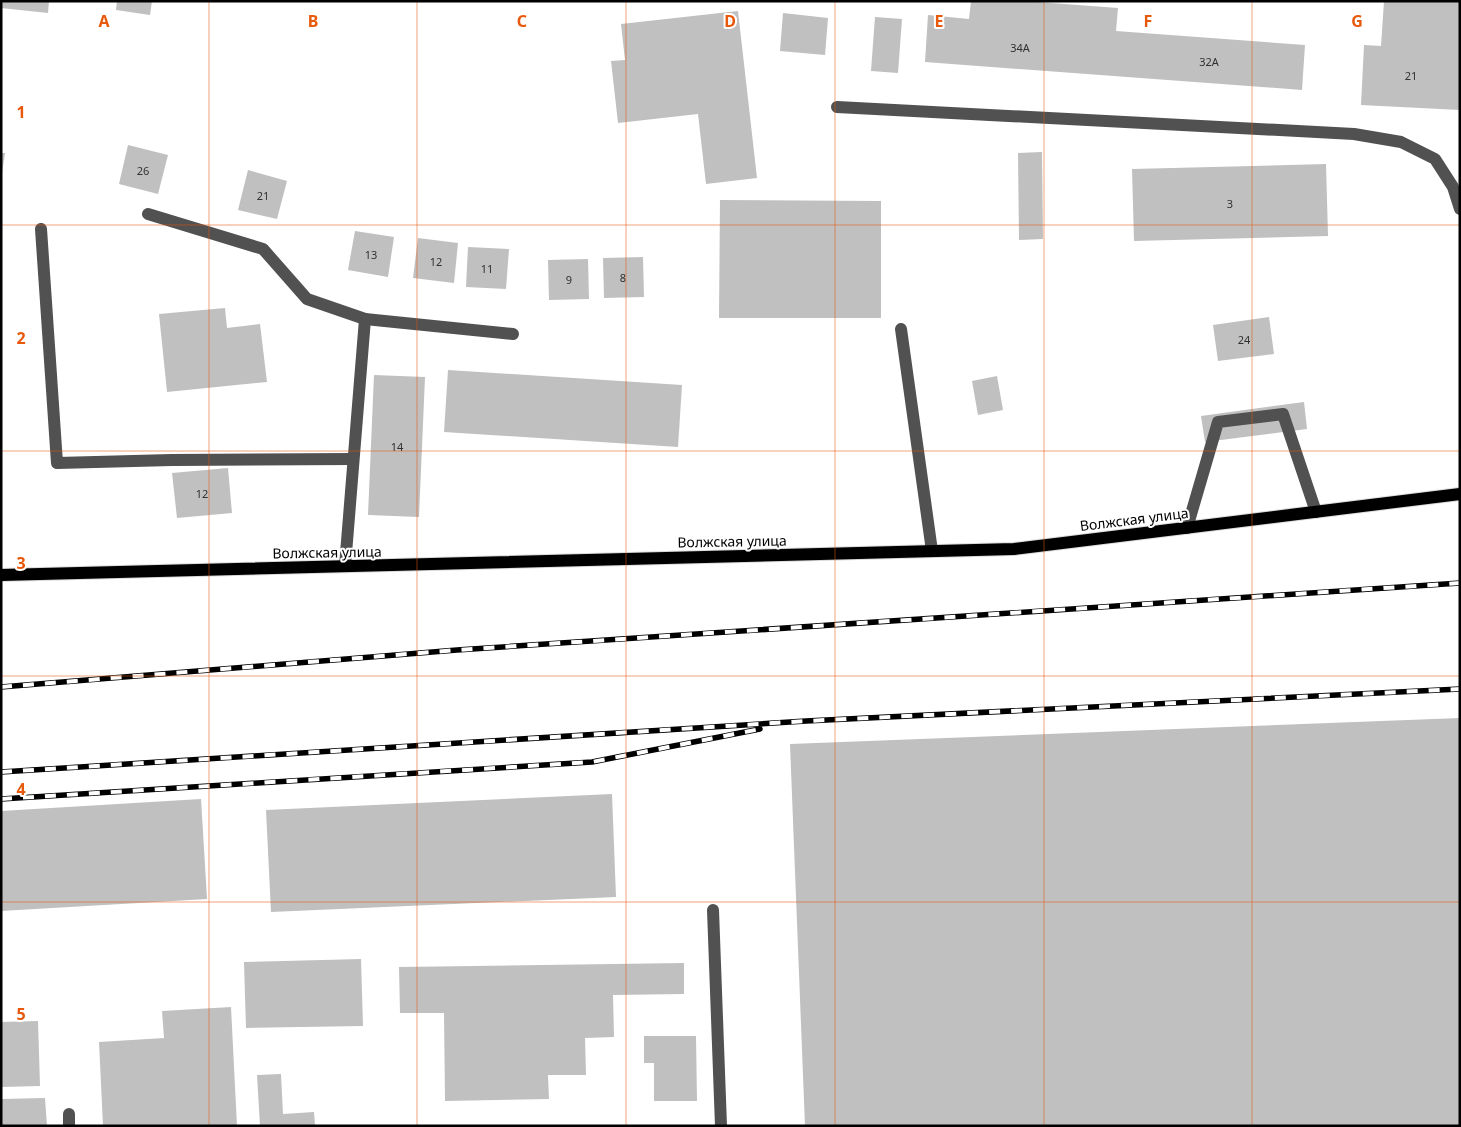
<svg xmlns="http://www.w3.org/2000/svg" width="1461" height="1127" viewBox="0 0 1461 1127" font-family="'Noto Sans',sans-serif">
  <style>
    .building { fill: #c0c0c0 }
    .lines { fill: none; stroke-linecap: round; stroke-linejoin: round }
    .major-casing { stroke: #dbdbdb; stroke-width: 14 }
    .minor { stroke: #515151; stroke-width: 12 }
    .major { stroke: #000; stroke-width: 12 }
    .rail-casing { stroke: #000; stroke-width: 5.5 }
    .rail { stroke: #fff; stroke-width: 4; stroke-dasharray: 11; stroke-linecap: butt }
    .grid { fill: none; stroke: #e8590c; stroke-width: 1; stroke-opacity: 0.55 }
    .labels { text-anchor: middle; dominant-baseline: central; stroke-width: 4; stroke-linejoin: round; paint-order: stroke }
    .number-label { font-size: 11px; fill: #303030 }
    .street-label { font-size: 14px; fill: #000; stroke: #fff }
    .grid-label { font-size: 16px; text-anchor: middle; font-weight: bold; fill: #e8590c; stroke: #fff; stroke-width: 4; stroke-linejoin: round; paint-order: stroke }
  </style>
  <rect width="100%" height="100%" fill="#fff"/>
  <g class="building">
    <polygon points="1,1 49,1 48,13 1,8"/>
    <polygon points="117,1 152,1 150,15 116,10"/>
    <polygon points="971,1 1024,1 1118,8 1116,31 1305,45 1302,90 925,62 928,15 969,19"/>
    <polygon points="1384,1 1460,1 1460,110 1361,105 1364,45 1381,46"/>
    <polygon points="738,11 757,178 706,184 698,114 618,123 611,61 625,60 621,24"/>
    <polygon points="783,13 828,18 825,55 780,51"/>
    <polygon points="875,17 902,19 898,73 871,71"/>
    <polygon points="128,145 168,155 158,194 119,184"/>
    <polygon points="1042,152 1043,239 1019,240 1018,153"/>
    <polygon points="1,153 5,153 2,173 1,173"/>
    <polygon points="1326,164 1328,236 1134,241 1132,169"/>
    <polygon points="248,170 287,181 277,219 238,210"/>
    <polygon points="720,200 881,201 881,318 719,318"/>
    <polygon points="355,231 394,237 388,277 348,270"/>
    <polygon points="418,238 458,243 454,283 413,278"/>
    <polygon points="468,247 509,249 506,289 466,287"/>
    <polygon points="643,257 644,297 604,298 603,258"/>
    <polygon points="588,259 589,299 549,300 548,260"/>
    <polygon points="225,308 227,328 260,324 267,382 167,392 159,314"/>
    <polygon points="1269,317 1274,354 1218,361 1213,325"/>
    <polygon points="448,370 682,385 678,447 444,432"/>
    <polygon points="374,375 425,377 419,517 368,515"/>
    <polygon points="997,376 1003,410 978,415 972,381"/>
    <polygon points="1304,402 1307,429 1205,442 1201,416"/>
    <polygon points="228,468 232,513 177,518 172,473"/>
    <polygon points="1460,718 1460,1126 805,1126 790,744"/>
    <polygon points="612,794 616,897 271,912 266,810"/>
    <polygon points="201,799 207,899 1,911 1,811"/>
    <polygon points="361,959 363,1026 246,1028 244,962"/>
    <polygon points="684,963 684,994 613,995 614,1037 585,1038 586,1075 548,1075 549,1099 445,1101 444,1013 400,1013 399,967"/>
    <polygon points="231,1007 237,1126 103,1126 99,1042 164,1038 162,1011"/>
    <polygon points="38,1021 40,1086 1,1087 1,1022"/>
    <polygon points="644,1036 696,1036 697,1101 654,1101 654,1063 644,1063"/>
    <polygon points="281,1074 283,1114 314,1112 315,1126 260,1126 257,1075"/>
    <polygon points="45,1098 47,1126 1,1126 1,1099"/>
  </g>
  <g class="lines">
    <defs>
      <polyline id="major" points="1,575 1014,549 1460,494"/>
    </defs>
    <use href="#major" class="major-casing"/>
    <g class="minor">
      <polyline points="837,107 1354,134 1401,142 1435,159 1453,187 1460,209"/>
      <polyline points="148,214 263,249 307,299 365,319 513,334"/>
      <polyline points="41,229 57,463 172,460 353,459"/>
      <polyline points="901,329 932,551"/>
      <polyline points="1187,528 1218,422 1283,414 1316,512"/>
      <polyline points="345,566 365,319"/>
      <polyline points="713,910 721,1126"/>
      <polyline points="69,1114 69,1126"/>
    </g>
    <use href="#major" class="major"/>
    <defs>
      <g id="rail">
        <polyline points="1,687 457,650 1460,583"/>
        <polyline points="1,772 806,721 1460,689"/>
        <polyline points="1,799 592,762 760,729"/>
      </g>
    </defs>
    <use href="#rail" class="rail-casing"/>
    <use href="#rail" class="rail"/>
  </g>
  <path class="grid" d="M 209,1 L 209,1126M 417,1 L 417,1126M 626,1 L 626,1126M 835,1 L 835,1126M 1044,1 L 1044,1126M 1252,1 L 1252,1126M 1,225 L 1460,225M 1,451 L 1460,451M 1,676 L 1460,676M 1,902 L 1460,902"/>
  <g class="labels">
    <g class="number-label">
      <text x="1020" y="47">34А</text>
      <text x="1209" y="61">32А</text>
      <text x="1411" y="75">21</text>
      <text x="143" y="170">26</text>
      <text x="263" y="195">21</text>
      <text x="1230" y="203">3</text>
      <text x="371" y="254">13</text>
      <text x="436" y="261">12</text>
      <text x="487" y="268">11</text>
      <text x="623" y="277">8</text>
      <text x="569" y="279">9</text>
      <text x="1244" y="339">24</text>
      <text x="397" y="446">14</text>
      <text x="202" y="493">12</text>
    </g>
    <g class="street-label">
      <text transform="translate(1134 519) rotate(-7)">Волжская улица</text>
      <text transform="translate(732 541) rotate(-1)">Волжская улица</text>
      <text transform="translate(327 552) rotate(-1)">Волжская улица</text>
    </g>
  </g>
  <g class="grid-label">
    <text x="104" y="27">A</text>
    <text x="313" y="27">B</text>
    <text x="522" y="27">C</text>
    <text x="730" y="27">D</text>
    <text x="939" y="27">E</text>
    <text x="1148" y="27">F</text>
    <text x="1357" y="27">G</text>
    <text x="21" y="118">1</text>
    <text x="21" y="344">2</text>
    <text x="21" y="569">3</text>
    <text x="21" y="795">4</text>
    <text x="21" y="1020">5</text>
  </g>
  <rect width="1461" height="1127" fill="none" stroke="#000000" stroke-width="5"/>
</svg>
